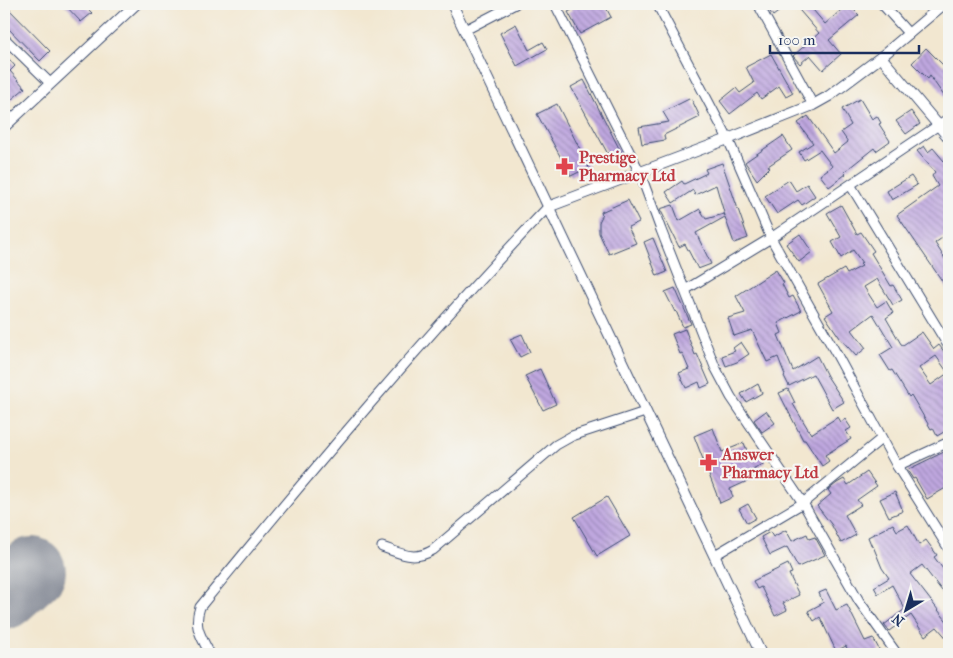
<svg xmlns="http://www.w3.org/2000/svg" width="953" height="658" viewBox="0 0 953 658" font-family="'IM FELL French Canon',serif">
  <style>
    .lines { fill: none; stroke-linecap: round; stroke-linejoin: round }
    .runway { stroke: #868b97; stroke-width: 68 }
    .building { fill: url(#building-back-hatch); fill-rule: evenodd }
    .minor-casing { stroke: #3b4b6f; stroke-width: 11 }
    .tertiary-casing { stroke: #3b4b6f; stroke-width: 12 }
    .minor { stroke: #fff; stroke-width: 9 }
    .tertiary { stroke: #fff; stroke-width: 10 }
    .labels { text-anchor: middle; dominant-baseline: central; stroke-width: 4.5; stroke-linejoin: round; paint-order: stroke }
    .health-label { font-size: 16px; font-weight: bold; fill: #be3a42; stroke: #f6f6f2; text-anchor: start }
  </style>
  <defs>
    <pattern id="building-back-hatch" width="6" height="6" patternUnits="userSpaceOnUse" patternTransform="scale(1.25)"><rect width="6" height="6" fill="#bfa7df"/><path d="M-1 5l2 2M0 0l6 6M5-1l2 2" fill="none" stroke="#9a88b8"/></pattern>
  </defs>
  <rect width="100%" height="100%" fill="#f6f6f2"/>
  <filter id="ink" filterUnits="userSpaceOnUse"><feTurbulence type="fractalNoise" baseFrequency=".02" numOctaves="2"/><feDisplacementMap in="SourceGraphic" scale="10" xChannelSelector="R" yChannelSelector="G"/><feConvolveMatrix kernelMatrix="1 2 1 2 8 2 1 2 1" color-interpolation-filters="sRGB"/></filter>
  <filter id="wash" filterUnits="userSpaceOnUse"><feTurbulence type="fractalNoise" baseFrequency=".0096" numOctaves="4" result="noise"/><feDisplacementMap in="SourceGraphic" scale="20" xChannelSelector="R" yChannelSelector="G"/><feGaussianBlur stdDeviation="1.12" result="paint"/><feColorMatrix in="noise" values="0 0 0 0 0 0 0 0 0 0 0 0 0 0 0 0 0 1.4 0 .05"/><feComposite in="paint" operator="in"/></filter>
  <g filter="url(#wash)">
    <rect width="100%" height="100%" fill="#f2e7d0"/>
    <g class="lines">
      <polyline class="runway" points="4,596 32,571"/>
    </g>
    <g id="blocks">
      <g class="building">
        <polygon points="4,4 50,51 40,61 4,24"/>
        <polygon points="64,4 83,4 92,13 81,22"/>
        <polygon points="568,4 604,4 611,17 580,34 568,12 572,10"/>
        <polygon points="774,4 789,4 773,16 768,9"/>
        <polygon points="794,4 808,4 825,24 848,4 859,15 829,40 841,54 823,70 810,55 800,64 793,56 819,33"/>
        <polygon points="516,24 529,50 543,42 547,49 517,66 500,33"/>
        <polygon points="926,48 944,66 949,61 949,103 930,76 928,79 912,63"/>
        <polygon points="771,54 793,93 786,97 779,86 761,99 757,93 730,114 720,101 736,88 740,93 754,83 746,67"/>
        <polygon points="9,59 15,66 10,71 25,88 4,106 4,63"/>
        <polygon points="584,80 625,160 614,165 571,87"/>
        <polygon points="691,98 700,117 664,135 665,140 642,144 639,127 669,122 663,112"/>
        <polygon points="860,99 872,119 877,116 881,123 879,124 890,141 876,151 874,148 844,172 846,174 829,187 820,175 832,166 820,150 804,160 799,152 813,143 798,123 808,116 834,153 848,142 841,132 851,125 842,109"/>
        <polygon points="557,104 589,167 571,176 537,114"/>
        <polygon points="911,111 920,124 906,134 896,121"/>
        <polygon points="783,136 792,150 768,166 770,167 757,180 745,162"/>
        <polygon points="924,146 928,152 933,148 949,167 949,233 935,243 949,265 949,291 897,215 938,186 932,176 935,172 917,151"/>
        <polygon points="722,163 748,238 734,243 725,217 696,233 711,264 698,269 685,244 679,247 660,209 673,205 679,221 700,209 706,219 724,214 725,216 716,185 695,195 693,190 673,203 666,192 682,181 684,184 707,173 705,169"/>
        <polygon points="911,176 917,185 892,200 887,191"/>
        <polygon points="789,180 796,191 807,184 815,196 802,205 798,200 777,214 765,196"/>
        <polygon points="628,200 639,222 628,227 636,243 609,254 599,233 599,222 602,216 601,212"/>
        <path d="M 841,205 L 857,234 L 861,232 L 874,251 L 871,253 L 891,286 L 893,285 L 902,300 L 893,305 L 877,279 L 864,287 L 877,307 L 886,301 L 893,313 L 886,318 L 901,344 L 903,345 L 922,332 L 934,349 L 939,345 L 949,358 L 949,429 L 937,436 L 933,428 L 931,429 L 911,395 L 909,397 L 892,370 L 890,371 L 880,355 L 893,347 L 873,314 L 852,330 L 866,348 L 856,356 L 840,338 L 825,316 L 833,311 L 818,284 L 844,269 L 847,274 L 862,266 L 860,264 L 862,263 L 853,250 L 841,258 L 832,242 L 841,237 L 827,213 ZM 936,356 L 948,373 L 931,385 L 919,368 Z"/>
        <polygon points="800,234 812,252 799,262 786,244"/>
        <polygon points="653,238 667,272 657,276 644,242"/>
        <polygon points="776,270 784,283 782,284 789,298 793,296 801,311 778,323 782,333 778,335 793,371 817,356 827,376 844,402 832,409 813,374 789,386 784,376 785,375 778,357 767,362 752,330 734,336 728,318 745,313 736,296"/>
        <polygon points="675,288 691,324 683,327 676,311 675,312 665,292"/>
        <polygon points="685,329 695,355 697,354 710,384 701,388 699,382 686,388 679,373 689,369 682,353 680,354 672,334"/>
        <polygon points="522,334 530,352 520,357 510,339"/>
        <polygon points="741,342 749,354 737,362 726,366 722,356 735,351 733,348"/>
        <polygon points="540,369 556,404 543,410 525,376"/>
        <polygon points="758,384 762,393 746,402 741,394"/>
        <polygon points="788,389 795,403 793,404 811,434 838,417 841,422 845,419 851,428 846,431 851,439 825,455 829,461 822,466 805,440 803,440 779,393"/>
        <polygon points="766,411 775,423 762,432 754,420"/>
        <polygon points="713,428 722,452 744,443 751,461 760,455 765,463 751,471 754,478 730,489 733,497 720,503 694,436"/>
        <polygon points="946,451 949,457 949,486 927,499 915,478 913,479 907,470"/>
        <polygon points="867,472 877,486 857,500 861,505 845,515 856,535 841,543 831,524 817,506 831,494 828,490 837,483 844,479 848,485"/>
        <polygon points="895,492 903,511 889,517 880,499"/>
        <polygon points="607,497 630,536 597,556 574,517"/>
        <polygon points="748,504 756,518 747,523 739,509"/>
        <polygon points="893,524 897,531 908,525 919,545 926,540 937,555 934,557 949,577 949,600 922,565 910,574 949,624 949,641 937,627 925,636 911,615 889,631 884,625 905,609 892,585 878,594 874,587 889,578 882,568 873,546 872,547 868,537"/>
        <polygon points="786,530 792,541 807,534 809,539 815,537 825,555 798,567 787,547 770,555 761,537 770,532 773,537"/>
        <polygon points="788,564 792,573 789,574 799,595 783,603 787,610 775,616 761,587 757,589 753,581"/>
        <polygon points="826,590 836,610 847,605 865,641 873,638 880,651 873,654 849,654 846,646 836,651 820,617 814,621 808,611 823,603 819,593"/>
      </g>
    </g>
  </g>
  <g filter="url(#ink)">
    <use href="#blocks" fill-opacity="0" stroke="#3b4b6f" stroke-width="1"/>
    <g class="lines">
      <defs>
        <g id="minor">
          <polyline points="555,4 640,173 661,230 715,367 731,397 803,503 859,601 897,654"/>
          <polyline points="657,4 728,139 771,238 837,355 897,466 949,549"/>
          <polyline points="758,4 813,105"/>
          <polyline points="882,4 909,34"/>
          <polyline points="465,30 515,4"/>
          <polyline points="4,38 50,83"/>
          <polyline points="851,186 949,347"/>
          <polyline points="685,290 771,238 949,118"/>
          <polyline points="897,466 949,442"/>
          <path d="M 382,547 C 401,553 413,562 433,550 L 556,445 L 572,436 L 645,412"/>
          <polyline points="715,555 803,503 881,439"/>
          <path d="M 210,654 C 201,636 193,627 200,607 C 312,470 426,335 548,207"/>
        </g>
        <g id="tertiary">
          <polyline points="452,4 761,654"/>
          <polyline points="881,57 949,138"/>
          <polyline points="4,127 136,4"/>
          <polyline points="548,207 728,139 813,105 829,96 881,57 944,4"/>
        </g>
      </defs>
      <use href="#minor" class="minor-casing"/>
      <use href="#tertiary" class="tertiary-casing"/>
      <use href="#minor" class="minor"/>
      <use href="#tertiary" class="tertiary"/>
    </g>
  </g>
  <defs>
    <symbol id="pharmacy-bare" viewBox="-9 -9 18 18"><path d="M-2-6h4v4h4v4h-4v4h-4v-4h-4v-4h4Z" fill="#e0444e" stroke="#f6f6f2" stroke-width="2.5" paint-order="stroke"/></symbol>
  </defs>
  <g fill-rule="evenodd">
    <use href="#pharmacy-bare" x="552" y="154" width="25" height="25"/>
    <use href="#pharmacy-bare" x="696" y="450" width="25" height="25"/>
  </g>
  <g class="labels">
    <g class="health-label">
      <text x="579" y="157">Prestige<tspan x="579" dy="18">Pharmacy Ltd</tspan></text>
      <text x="722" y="454">Answer<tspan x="722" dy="18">Pharmacy Ltd</tspan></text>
    </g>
  </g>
  <rect width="953" height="658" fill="none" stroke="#f6f6f2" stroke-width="20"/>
  <g transform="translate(906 610) rotate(218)" stroke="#f6f6f2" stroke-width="4" paint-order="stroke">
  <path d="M0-4L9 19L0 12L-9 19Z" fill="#1b2f5e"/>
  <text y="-8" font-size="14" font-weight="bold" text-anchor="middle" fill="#1b2f5e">N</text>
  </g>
  <path d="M770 45v8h149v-8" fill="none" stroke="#1b2f5e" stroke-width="2.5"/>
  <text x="778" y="45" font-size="15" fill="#1b2f5e" stroke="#f6f6f2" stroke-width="4" paint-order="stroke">100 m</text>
</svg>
